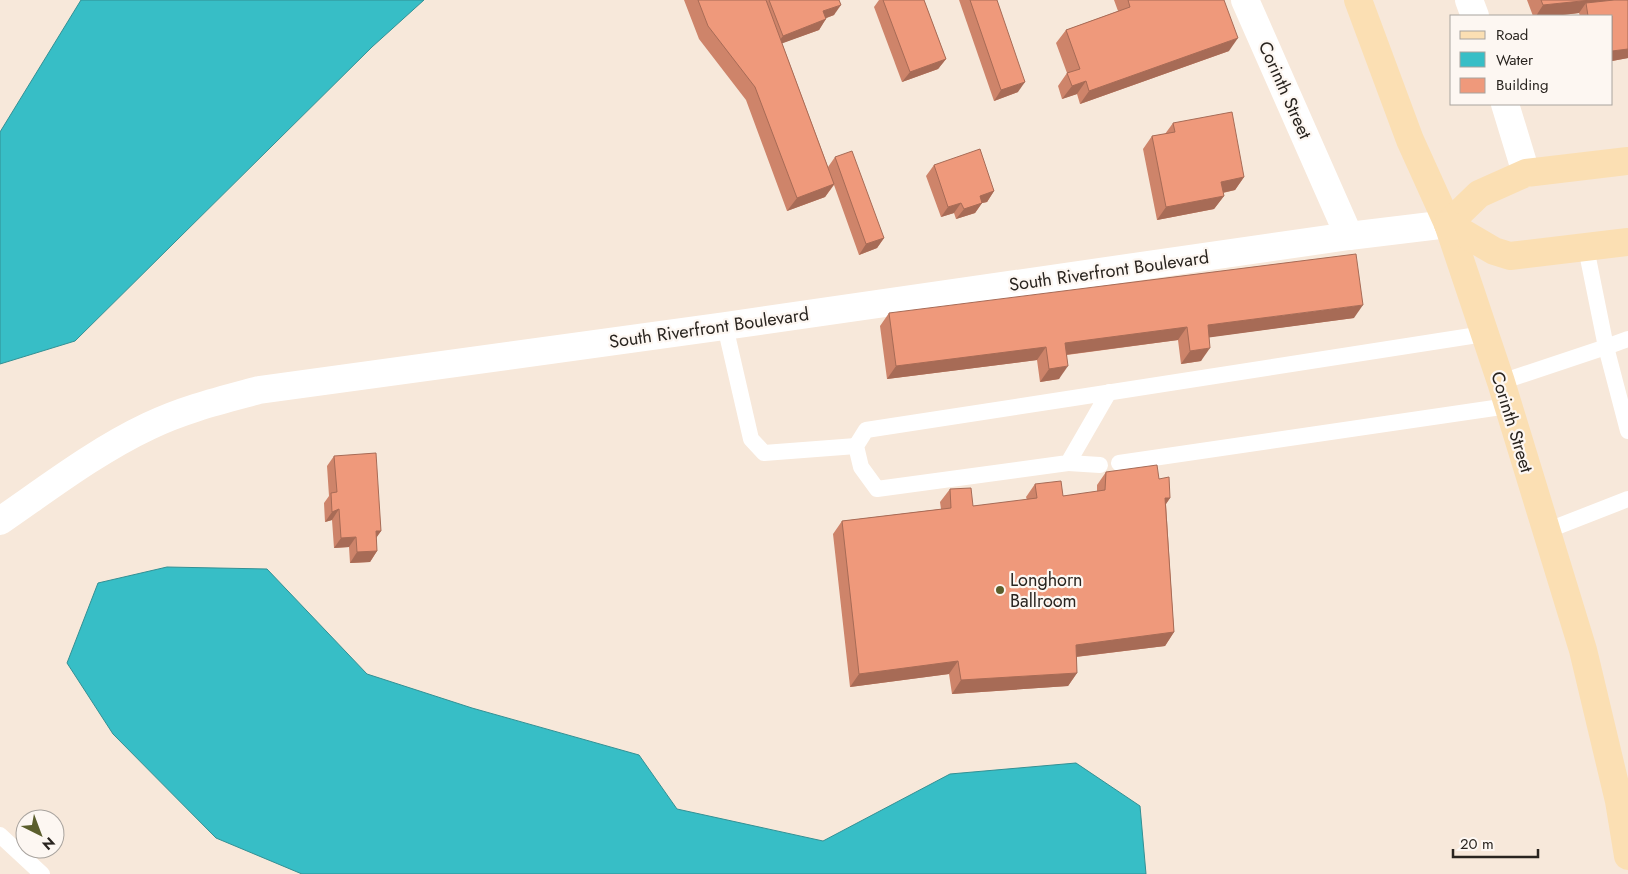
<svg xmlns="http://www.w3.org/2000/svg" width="1628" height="874" viewBox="0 0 1628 874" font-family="Jost,sans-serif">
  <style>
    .water { fill: #37bec6; stroke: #339094 }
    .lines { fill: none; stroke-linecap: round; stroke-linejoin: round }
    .lane { stroke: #fff; stroke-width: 16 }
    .street { stroke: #fff; stroke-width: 28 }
    .secondary { stroke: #fbdfb3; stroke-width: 28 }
    .wall { fill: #ce846a }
    .shaded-wall { fill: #a76b56 }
    .building { fill: #ef997b; stroke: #a76b56 }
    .poi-dot { fill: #5b5e2c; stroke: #fdf7f2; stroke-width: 2 }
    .labels { text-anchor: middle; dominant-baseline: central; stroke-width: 4.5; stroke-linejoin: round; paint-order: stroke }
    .street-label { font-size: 18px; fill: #29241f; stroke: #fdf7f2 }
    .poi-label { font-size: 18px; fill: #29241f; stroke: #fdf7f2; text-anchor: start }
  </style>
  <rect width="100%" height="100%" fill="#f7e8da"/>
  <g class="water">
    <polygon points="81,0 424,0 372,47 75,341 0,364 0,132"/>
    <polygon points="167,567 267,569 367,674 472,708 639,755 677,809 823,841 950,774 1076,763 1140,806 1146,874 302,874 216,838 113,734 67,663 98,583"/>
  </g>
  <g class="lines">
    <g class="lane">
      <polyline points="1586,248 1606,347 1628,339"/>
      <polyline points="725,326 751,439 764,453 856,446"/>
      <polyline points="1501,382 1606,347 1628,431"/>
      <path d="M 1109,392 L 1068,463 L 877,489 L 861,467 L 856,446 L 866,430 C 1072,398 1278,367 1484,334"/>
      <polyline points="1068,463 1100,465"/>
      <polyline points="1119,463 1508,406"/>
      <polyline points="1546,531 1628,499"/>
      <polyline points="0,835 42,874"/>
    </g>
    <g class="street">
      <polyline points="1245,0 1349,236"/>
      <polyline points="1469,0 1475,16"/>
      <polyline points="1505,104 1526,173"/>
      <path d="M 0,521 C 48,488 96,451 149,426 C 184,409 222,400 259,390 L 725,326 L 1349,236 L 1448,224"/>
    </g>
    <g class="secondary">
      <polyline points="1358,0 1410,140 1448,224 1501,382 1583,650 1619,801 1628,856"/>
      <polyline points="1448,224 1479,194 1526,173 1628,161"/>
      <polyline points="1448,224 1494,251 1510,256 1628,242"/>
    </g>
  </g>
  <g class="wall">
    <polygon points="684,0 839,0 834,15 826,18 819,30 782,43 828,167 835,157 884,238 877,248 859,255 834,185 825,197 787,211 746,100 699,39"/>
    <polygon points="879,0 924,0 946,59 938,69 902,82 874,7"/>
    <polygon points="959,0 997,0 1018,92 994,101"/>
    <polygon points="1114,0 1224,0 1229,51 1080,104 1077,94 1062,99 1058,86 1067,73 1056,43 1066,30 1118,11"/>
    <polygon points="1527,0 1628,0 1628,58 1612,61 1612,16 1580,16 1579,13 1554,16 1533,16"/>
    <polygon points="1173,123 1244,177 1235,190 1223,193 1224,196 1214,209 1157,220 1143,149 1152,136 1165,134"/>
    <polygon points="934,165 994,191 987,202 982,203 975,213 956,219 954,213 941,217 926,176"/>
    <polygon points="889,313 1354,318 1209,337 1201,361 1181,364 1178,340 1067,355 1059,379 1040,382 1037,360 887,379 880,326"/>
    <polygon points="334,456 381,531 376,538 377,551 370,562 350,563 349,547 334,548 332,520 325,522 324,503 329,496 327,466"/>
    <polygon points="1106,472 1159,479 1170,498 1166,504 1174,632 1165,646 1076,657 1077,673 1068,686 952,694 949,674 850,687 833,534 842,521 941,509 940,502 950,489 973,506 1027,500 1026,497 1035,484 1063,496 1097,492 1097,485"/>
  </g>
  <g class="shaded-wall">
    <polygon points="1591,0 1628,0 1586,3 1579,13 1554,16 1536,16 1543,5"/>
    <polygon points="841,5 834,15 816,22 823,11"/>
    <polygon points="826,19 819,30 775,46 783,36"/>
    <polygon points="1238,38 1229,51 1080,104 1089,91"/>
    <polygon points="1628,49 1628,58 1612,61 1612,51"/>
    <polygon points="946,59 938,69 902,82 910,72"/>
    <polygon points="1086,81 1077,94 1062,99 1072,86"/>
    <polygon points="1025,82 1018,92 994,101 1001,90"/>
    <polygon points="1244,177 1235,190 1212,195 1221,182"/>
    <polygon points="834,184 825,197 787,211 797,198"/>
    <polygon points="994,191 987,202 982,203 975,213 956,219 964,209 980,196"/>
    <polygon points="1224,196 1214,209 1157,220 1166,207"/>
    <polygon points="961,203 954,213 941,217 948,207"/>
    <polygon points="884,238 877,248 859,255 866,244"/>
    <polygon points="1363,305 1354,318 1198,339 1208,325"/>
    <polygon points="1187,327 1178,340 1056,356 1065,343"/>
    <polygon points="1046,347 1037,360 887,379 896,366"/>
    <polygon points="1210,348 1201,361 1181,364 1190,351"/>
    <polygon points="1068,366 1059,379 1040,382 1049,369"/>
    <polygon points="1165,498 1170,498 1161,511"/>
    <polygon points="339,509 332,520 325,522 332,512"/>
    <polygon points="376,531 381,531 374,541"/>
    <polygon points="356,537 349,547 334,548 341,538"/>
    <polygon points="377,551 370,562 350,563 357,552"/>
    <polygon points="1174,632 1165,646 1066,658 1076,645"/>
    <polygon points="958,661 949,674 850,687 859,674"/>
    <polygon points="1077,673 1068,686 952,694 961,680"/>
  </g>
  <g class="building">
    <polygon points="698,0 766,0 834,184 797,198 755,87 708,26"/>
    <polygon points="769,0 839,0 841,5 823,11 826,19 783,36"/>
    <polygon points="883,0 924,0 946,59 910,72"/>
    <polygon points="970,0 997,0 1025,82 1001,90"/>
    <polygon points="1128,0 1224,0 1238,38 1089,91 1086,81 1072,86 1067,73 1080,69 1066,30 1130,7"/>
    <polygon points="1541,0 1591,0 1543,5"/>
    <polygon points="1614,0 1628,0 1628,49 1612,51 1612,16 1588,16 1586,3"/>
    <polygon points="1232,112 1244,177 1221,182 1224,196 1166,207 1152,136 1175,132 1173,123"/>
    <polygon points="980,149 994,191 980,196 982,203 964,209 961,203 948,207 934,165"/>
    <polygon points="852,151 884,238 866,244 835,157"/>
    <polygon points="1356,254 1363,305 1208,325 1210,348 1190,351 1187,327 1065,343 1068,366 1049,369 1046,347 896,366 889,313"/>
    <polygon points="376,453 381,531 376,531 377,551 357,552 356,537 341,538 339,509 332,512 331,493 337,492 334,456"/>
    <polygon points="1157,465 1159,479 1169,477 1170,498 1165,498 1174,632 1076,645 1077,673 961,680 958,661 859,674 842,521 951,508 950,489 971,488 973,506 1037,498 1035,484 1061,481 1063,496 1105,490 1106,472"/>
  </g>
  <circle class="poi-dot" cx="1000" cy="590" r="5"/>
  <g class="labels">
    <g class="street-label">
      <text transform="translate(1285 90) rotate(66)">Corinth Street</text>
      <text transform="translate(1109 271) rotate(-8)">South Riverfront Boulevard</text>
      <text transform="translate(709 328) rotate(-8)">South Riverfront Boulevard</text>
      <text transform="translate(1512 422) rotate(73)">Corinth Street</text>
    </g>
    <g class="poi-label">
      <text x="1010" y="580">Longhorn<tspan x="1010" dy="21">Ballroom</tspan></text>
    </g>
  </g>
  <rect x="1450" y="15" width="162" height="90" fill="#fdf7f2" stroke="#a8a39e"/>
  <rect x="1460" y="31" width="25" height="8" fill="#fbdfb3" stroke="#a8a39e"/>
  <text x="1496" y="40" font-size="15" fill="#29241f">Road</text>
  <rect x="1460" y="52" width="25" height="15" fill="#37bec6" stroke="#a8a39e"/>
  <text x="1496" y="65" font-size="15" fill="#29241f">Water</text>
  <rect x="1460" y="78" width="25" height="15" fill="#ef997b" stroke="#a8a39e"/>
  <text x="1496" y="90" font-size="15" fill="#29241f">Building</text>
  <g transform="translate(40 834) rotate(138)"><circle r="24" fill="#fdf7f2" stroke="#a8a39e"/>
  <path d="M0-4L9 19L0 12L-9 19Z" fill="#5b5e2c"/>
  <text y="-8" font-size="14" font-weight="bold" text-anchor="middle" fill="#29241f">N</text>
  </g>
  <path d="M1453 849v8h85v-8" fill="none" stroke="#29241f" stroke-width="2.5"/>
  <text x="1460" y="849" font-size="15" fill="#29241f" stroke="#fdf7f2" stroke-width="4" paint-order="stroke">20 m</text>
</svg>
